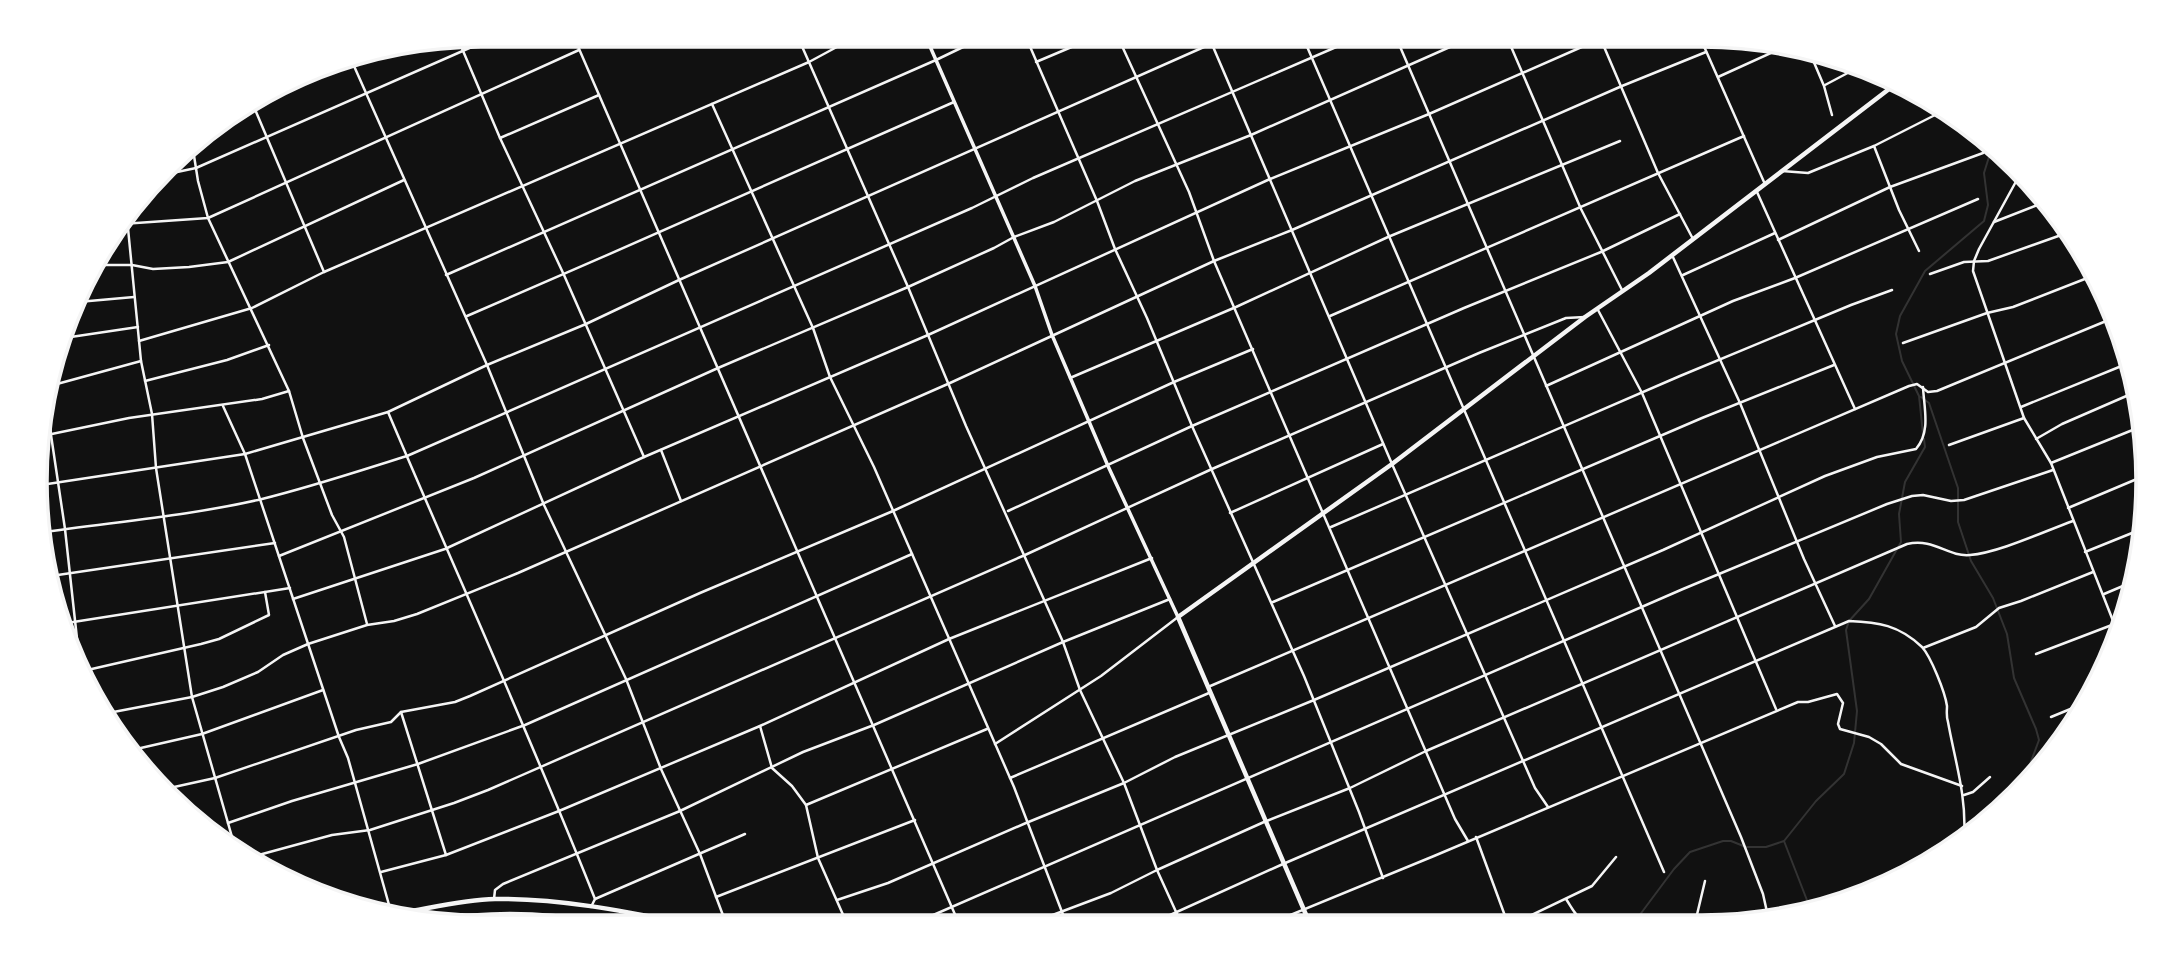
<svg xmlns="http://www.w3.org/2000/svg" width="2183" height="962" viewBox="0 0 2183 962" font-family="Cabin,sans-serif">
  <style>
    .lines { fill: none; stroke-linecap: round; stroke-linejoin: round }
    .stream { stroke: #333; stroke-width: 2 }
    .minor { stroke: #f5f5f5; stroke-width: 2.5 }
    .tertiary { stroke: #f5f5f5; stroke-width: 3.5 }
    .secondary { stroke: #f5f5f5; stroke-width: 4.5 }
    .trunk { stroke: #f5f5f5; stroke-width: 4.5 }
    .rim { fill: none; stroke: #f5f5f5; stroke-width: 3.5 }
  </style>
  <rect width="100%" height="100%" fill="#111"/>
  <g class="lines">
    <g class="stream">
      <polyline points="1921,397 1929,403 1958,488 1958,522 1971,561 1993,598 2007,634 2014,678 2036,729 2039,740 2029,767 2036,771"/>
      <polyline points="1923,434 1919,396 1902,361 1896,334 1900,316 1925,271 1984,221 1988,205 1984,173 1993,144"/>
      <polyline points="1784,841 1810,908"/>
      <polyline points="1633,924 1674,869 1690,852 1723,841 1731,841 1746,847 1766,847 1784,841 1816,801 1844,774 1854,743 1857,711 1846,630 1849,621 1869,599 1901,542 1899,514 1905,482 1925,447 1924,439"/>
    </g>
    <g class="minor">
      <polyline points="573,35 960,926"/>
      <polyline points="797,35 908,287 966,426 1063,642 1080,690 1124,783 1157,870 1182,925"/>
      <polyline points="1025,35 1097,201 1115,249 1147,318 1192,426 1304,676 1359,812 1383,878"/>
      <polyline points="1117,35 1189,192 1214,261 1455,819 1468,841"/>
      <polyline points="1208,35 1392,464 1535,788 1548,807"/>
      <polyline points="1302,35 1664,872"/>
      <polyline points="1395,35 1741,837 1763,894 1769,921"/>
      <polyline points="1506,35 1581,209 1622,290"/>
      <polyline points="1599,35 1658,173 1693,239"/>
      <polyline points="1699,35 1764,182"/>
      <polyline points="458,39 500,138 564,275 644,457"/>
      <polyline points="1810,53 1824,86 1832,115"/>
      <polyline points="350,57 487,365 544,505 626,679 661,769 700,854 727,926"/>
      <polyline points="1036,62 1100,35"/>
      <polyline points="1718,77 1782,48"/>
      <polyline points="1825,85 1859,67"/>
      <polyline points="712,104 813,328 830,377 874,467 1014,787 1067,925"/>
      <polyline points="254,107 324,272"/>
      <polyline points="500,138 599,95"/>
      <polyline points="192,143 198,181 208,218 289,391 303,438 332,515 344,537 367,624"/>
      <polyline points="1874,146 1899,210 1919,251"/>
      <polyline points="1782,171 1808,173 1874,146 1939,113"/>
      <polyline points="163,175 196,168 499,35"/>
      <polyline points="2019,176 1979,249 1974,261 1973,271 2024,418 2051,463 2119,636"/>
      <polyline points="1757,192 1855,409"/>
      <polyline points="127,218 141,361 152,414 156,468 192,697 234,844"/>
      <polyline points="1994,222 2040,204"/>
      <polyline points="122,224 208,218 579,50"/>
      <polyline points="1778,240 1890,187 1983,153"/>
      <polyline points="1672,255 1740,403 1804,559 1835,626"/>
      <polyline points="92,265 132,265 153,269 189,267 228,262 404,180"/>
      <polyline points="2087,265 2093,276"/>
      <polyline points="1930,274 1964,262 1988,261 2064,234"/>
      <polyline points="446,275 936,60 988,35"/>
      <polyline points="1683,275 1775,233"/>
      <polyline points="78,302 134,297"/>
      <polyline points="1598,310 1642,393 1776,709"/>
      <path d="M 467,316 C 630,246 792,173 954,102"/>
      <polyline points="1330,316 1744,136"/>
      <polyline points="2111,319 2120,349"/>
      <polyline points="64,338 138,327"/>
      <polyline points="139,341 252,308 324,272 809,62 859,35"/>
      <polyline points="1903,343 1987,313 2013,307 2095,275"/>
      <polyline points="1070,378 1236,307 1388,237 1620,141"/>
      <polyline points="145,381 227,360 269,345"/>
      <polyline points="47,386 51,435 65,529 79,657"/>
      <polyline points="1546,386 1733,301 1795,278 1978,199"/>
      <polyline points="46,387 141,361"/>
      <polyline points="223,406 245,454 339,737 348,758 391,912"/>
      <polyline points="2021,407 2124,365"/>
      <path d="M 388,412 C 457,575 530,735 595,899 L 591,907"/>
      <polyline points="42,436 129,418 262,399 289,391"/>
      <polyline points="2036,439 2062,424 2131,394"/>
      <polyline points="1949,445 2024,418"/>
      <polyline points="661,450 681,501"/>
      <polyline points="2051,463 2140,427"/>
      <polyline points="41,485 245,454 388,412 487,365 586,324 679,280 1231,35"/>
      <polyline points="2068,508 2144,476"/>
      <polyline points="1008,511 1192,426 1464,308 1601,252 1680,214"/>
      <polyline points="1230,513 1383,444"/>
      <polyline points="1331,527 1680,376 1851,305 1892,290"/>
      <path d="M 39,533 C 113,522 189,516 262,499 C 311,487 359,471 407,456 L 972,208 L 1033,178 L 1364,35"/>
      <polyline points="2085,552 2137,531"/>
      <polyline points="279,556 474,478 718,368 908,287 994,248 1014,237 1054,222 1135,181 1251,135 1477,35"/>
      <polyline points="51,576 275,543"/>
      <polyline points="2104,594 2130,583"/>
      <polyline points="293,599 445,549 644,457 928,335 1270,179 1429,114 1609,35"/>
      <polyline points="1273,602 1702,418 1834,365"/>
      <polyline points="67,623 290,588"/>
      <polyline points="1923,648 1976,627 1999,608 2021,601 2093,572"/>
      <polyline points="2036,654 2125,620"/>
      <polyline points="83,671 201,644 219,639 269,615 265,592"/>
      <polyline points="1208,687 1909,386 1917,384 1928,392 1937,391 2111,319"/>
      <polyline points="401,712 446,855"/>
      <polyline points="103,714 192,697 223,687 258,672 283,655 308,644 367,625 394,621 417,614 518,573 950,383 1214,261 1292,230 1622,86 1706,52"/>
      <polyline points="2051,717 2085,703"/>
      <polyline points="760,726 772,768 792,786 806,805 818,858 848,926"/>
      <polyline points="995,744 1101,676 1178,617"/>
      <polyline points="132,750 202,734 323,690"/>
      <polyline points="1010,778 1209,693"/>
      <polyline points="165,789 215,778 356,730 391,722 401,712 455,702 470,696 700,593 893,511 1174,382 1253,349"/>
      <polyline points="1964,795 1973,792 1990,777"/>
      <polyline points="806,805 987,729"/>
      <polyline points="228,823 292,801 418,764 525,725 912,554"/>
      <polyline points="1476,837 1508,924"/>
      <polyline points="255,856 332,835 370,830 454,803 488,790 1025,555 1212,469 1479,353 1566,318 1585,317"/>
      <polyline points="381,872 446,855 559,811 760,726 949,639 1152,558"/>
      <polyline points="716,897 915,820"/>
      <polyline points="494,899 495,890 503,884 680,811 803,752 874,725 1063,642 1170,599"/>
      <polyline points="595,899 745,834"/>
      <path d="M 1566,899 C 1581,922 1577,922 1604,916 L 1610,924"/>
      <path d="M 837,900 L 888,883 L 1026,823 L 1124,783 L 1175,757 L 1314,700 L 1663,550 L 1825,476 L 1877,457 L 1916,449 C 1931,432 1924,408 1923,387"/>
      <polyline points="508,916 511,927"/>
      <polyline points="454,917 458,923"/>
      <polyline points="1695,923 1705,881"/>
      <polyline points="1513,924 1592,886 1616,857"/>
      <path d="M 1026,925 L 1111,893 L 1157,870 L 1264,822 L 1350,788 L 1426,751 L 1907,544 C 1935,538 1947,557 1970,555 C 1998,553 2045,531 2073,521"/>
      <path d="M 1148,925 L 1283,864 L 1849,621 C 1878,622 1899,625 1922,647 C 1931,657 1945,692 1947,706 C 1947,711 1946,716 1948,722 C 1955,761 1967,797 1964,838"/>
      <polyline points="1266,925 1434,856 1798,702 1808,702 1837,694 1843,703 1838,724 1840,729 1869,737 1881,744 1901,764 1962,786"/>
      <polyline points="908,926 1683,589 1887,504 1912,496 1923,495 1951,501 1964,500 2053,470"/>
    </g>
    <polyline class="tertiary" points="925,35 1035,286 1052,335 1108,466 1178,617"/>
    <polyline class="secondary" points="1310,924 1178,617 1392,464 1585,317 1649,273 1893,86"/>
    <g class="trunk">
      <path d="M 399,913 C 431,908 462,900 495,899 C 563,898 633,913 699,926"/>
      <path d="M 436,920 C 504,909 560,914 626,927"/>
    </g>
  </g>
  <path d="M0 0H2183V962H0ZM481 47H1702A434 434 0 0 1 2136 481V481A434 434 0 0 1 1702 915H481A434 434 0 0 1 47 481V481A434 434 0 0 1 481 47Z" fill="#fff" fill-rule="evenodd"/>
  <path class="rim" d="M481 47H1702A434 434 0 0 1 2136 481V481A434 434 0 0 1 1702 915H481A434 434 0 0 1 47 481V481A434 434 0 0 1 481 47Z"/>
</svg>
